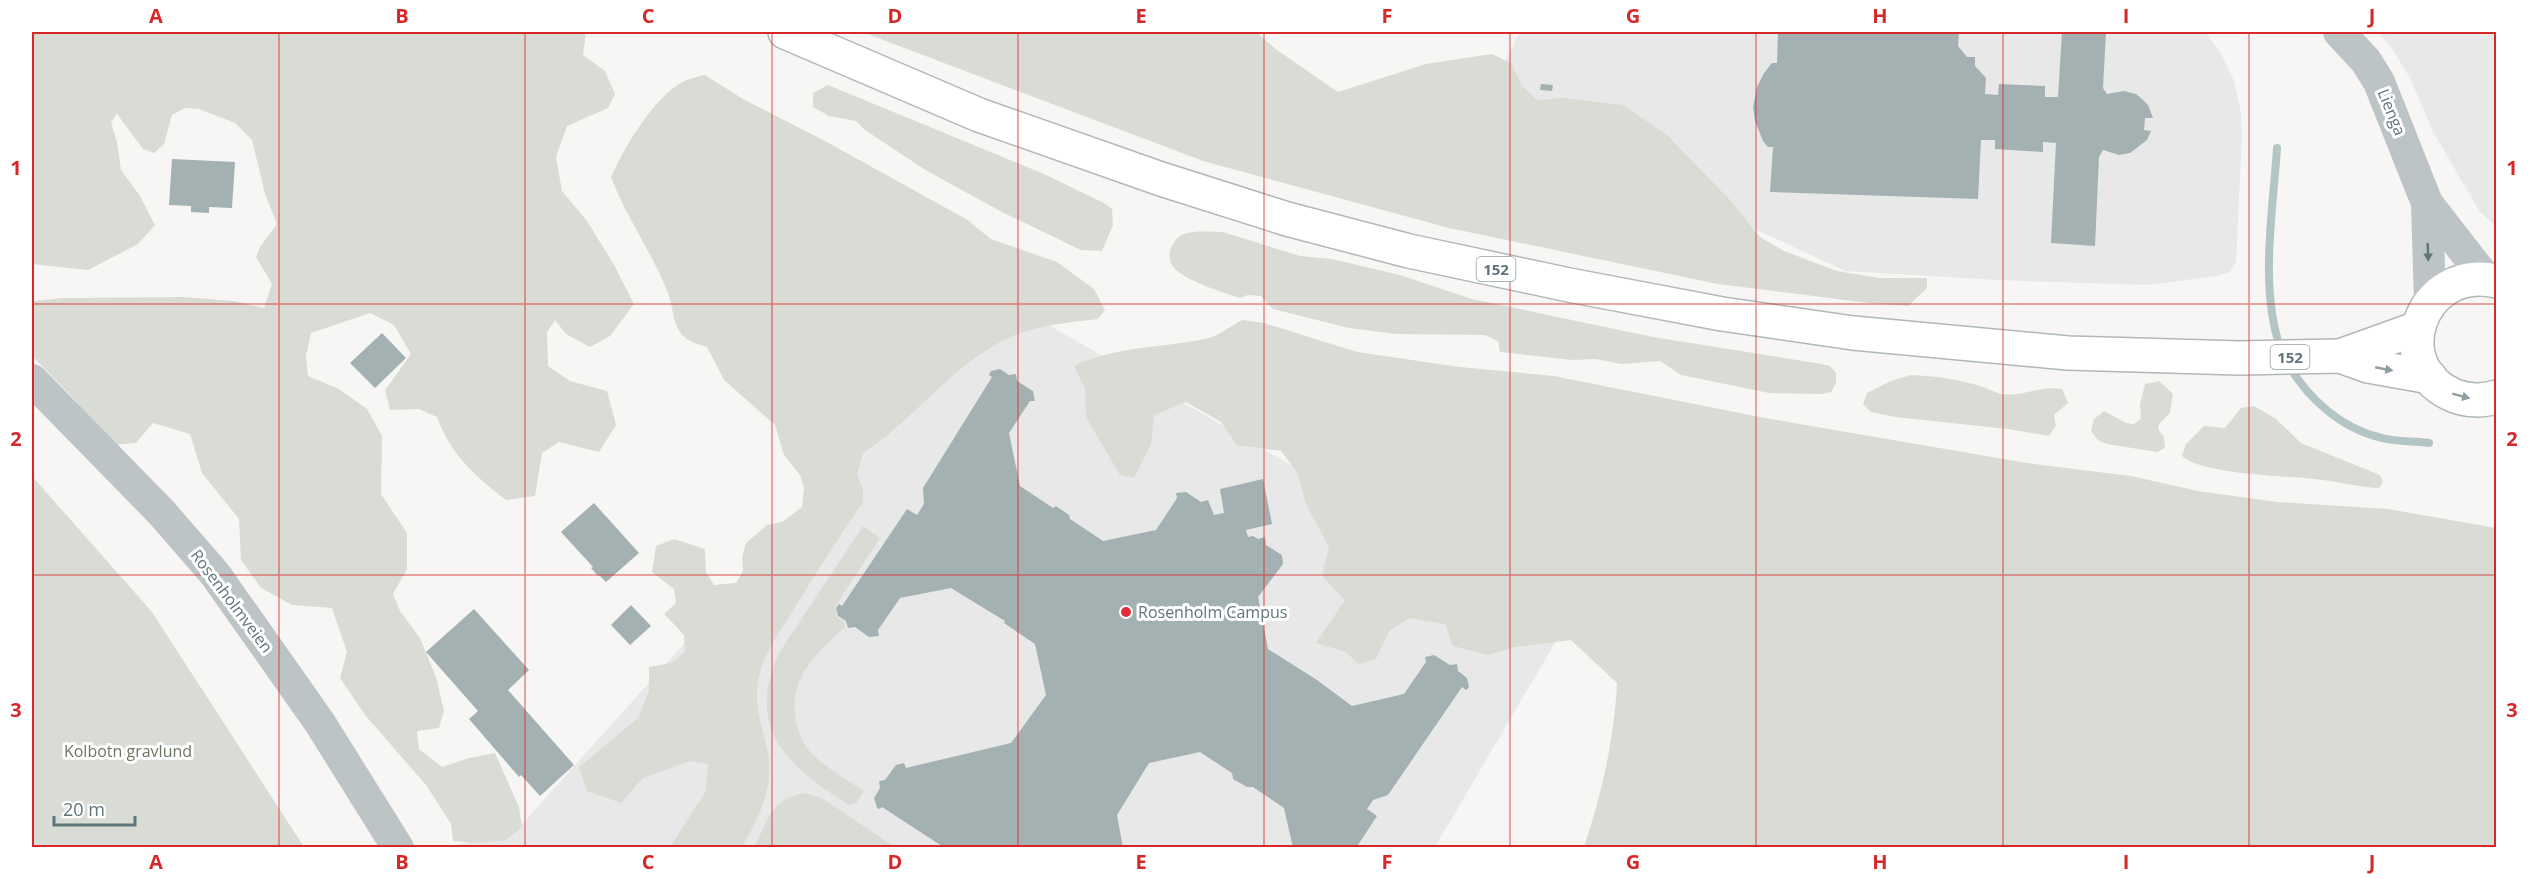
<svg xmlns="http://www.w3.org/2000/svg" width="2528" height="879" viewBox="0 0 2528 879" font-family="'Open Sans',sans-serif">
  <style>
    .built { fill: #e8e8e8 }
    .green { fill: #d9dcd4 }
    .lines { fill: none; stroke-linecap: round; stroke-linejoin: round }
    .stream { stroke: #b3c5c5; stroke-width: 8 }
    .building { fill: #a3b1b2 }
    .primary-casing { stroke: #b0b8b9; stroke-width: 36 }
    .tertiary { stroke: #bcc4c5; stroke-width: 32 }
    .primary { stroke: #fff; stroke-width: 33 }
    .oneway { fill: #5e7679 }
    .oneway2 { fill: #8e9fa1 }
    .grid { fill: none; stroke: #d62828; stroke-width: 1.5; stroke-opacity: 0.55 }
    .poi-dot { fill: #e12a3a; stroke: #fff; stroke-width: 2 }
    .labels { text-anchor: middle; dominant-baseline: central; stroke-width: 6; stroke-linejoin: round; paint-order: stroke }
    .shield { fill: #fff; stroke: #8e9fa1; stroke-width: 1.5 }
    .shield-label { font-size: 15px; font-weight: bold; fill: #5e7679 }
    .street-label { font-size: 16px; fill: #5e7679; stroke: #fff }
    .poi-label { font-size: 16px; fill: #5e7679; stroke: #fff; text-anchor: start }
    .park-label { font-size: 16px; fill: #6c7761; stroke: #fff }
    .neatline { fill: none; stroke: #d62828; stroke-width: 2 }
    .grid-label { font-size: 20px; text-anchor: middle; font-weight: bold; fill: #d62828 }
  </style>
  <rect width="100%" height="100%" fill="#f7f6f4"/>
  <g class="built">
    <polygon points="1520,32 2205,32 2220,52 2234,81 2241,113 2242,136 2236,262 2230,272 2216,276 2148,285 1996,280 1845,271 1740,222 1462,144"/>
    <polygon points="2378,32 2496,32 2496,226 2479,211 2433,131 2410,78 2391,47"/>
    <polygon points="997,295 1566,624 1435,847 441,848 515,832"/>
  </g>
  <g class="green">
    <path d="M 32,32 L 586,32 L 583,55 L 605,71 L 615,94 L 608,108 L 567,126 L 556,157 L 562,191 L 587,221 L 613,263 L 634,304 L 610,336 L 590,347 L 566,334 L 555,320 L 547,332 L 548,366 L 570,381 L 607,391 L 616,425 L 599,452 L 559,442 L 542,453 L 535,496 L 506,500 C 475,476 451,455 437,417 L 419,409 L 390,410 L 385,390 L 411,354 L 394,325 L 370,313 L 311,333 L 306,356 L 308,376 L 339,389 L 367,409 L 382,436 L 381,494 L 407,533 L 407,569 L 393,594 L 400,611 L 420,638 L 436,677 L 444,711 L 439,728 L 417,731 L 419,749 L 442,767 L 469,758 L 495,753 L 519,807 L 522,827 L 506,840 L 479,843 L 453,841 L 451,824 L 426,785 L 365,715 L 340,678 L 347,652 L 332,608 L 292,605 L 261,588 L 241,560 L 239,519 L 202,473 L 190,434 L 153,423 L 136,443 L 111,445 L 74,399 L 32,356 L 33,301 L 62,298 L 183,297 L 234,301 L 264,308 L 272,284 L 256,257 L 260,247 L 277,224 L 265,194 L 252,140 L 235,123 L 199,109 L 185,108 L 172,115 L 164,144 L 154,153 L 143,149 L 117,114 L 111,122 L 117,142 L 121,170 L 140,196 L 155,225 L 138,244 L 88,270 L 32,264 Z"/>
    <polygon points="862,32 1256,32 1277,50 1338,92 1426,64 1492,54 1511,63 1523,87 1537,100 1563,98 1623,105 1667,135 1730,200 1760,237 1784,251 1837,271 1879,278 1927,278 1927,288 1908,306 1868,303 1718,284 1449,228 1203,161"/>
    <path d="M 705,75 L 743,99 L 825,141 L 966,219 L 991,239 L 1057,262 L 1094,289 L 1105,310 L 1098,319 C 1063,323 1026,326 995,345 C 946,373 911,422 863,453 L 857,475 L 863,489 L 863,502 C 839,537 816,573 794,609 C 779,633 763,653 758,682 C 754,707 762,725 767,749 C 776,782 759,819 741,848 L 670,847 L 706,791 L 708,764 L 690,761 L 643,778 L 621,803 L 587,791 L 579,767 L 638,718 L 649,691 L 649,667 L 671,663 L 685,652 L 684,635 L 664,614 L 676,603 L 674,589 L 652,572 L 656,546 L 674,539 L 705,549 L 706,572 L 714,585 L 736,583 L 743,571 L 742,558 L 746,543 L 767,525 L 782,522 L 802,507 L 804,488 L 800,475 L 784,455 L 775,425 L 724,380 L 707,347 C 698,344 685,341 680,332 C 672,321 673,305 668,293 C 652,252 626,217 611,177 C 624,148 651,102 679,84 C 686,79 697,77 705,75 Z"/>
    <polygon points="828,85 1044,174 1104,203 1112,209 1113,225 1102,251 1081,250 1002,212 927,171 865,130 856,121 829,116 813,107 813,93"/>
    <path d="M 1223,232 L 1300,256 L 1332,259 L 1400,275 L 1472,299 L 1653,337 L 1822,364 L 1830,366 L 1836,373 L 1836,383 L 1831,392 L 1822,394 L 1769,393 L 1681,375 L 1660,361 L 1621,364 L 1596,359 L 1573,360 L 1500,352 L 1498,341 L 1484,335 L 1396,334 L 1349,328 L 1273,309 L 1261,296 L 1248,295 L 1240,298 C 1222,292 1189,282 1175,269 C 1164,258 1171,239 1184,234 C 1194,230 1212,232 1223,232 Z"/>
    <path d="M 1242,320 L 1264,323 L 1357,352 L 1460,367 L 1554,376 L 1765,418 L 2027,463 L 2131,476 L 2198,491 L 2277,502 L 2388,509 L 2496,528 L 2496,847 L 1584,847 C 1602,792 1614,741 1617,683 L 1571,640 L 1515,647 L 1488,655 L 1453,646 L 1445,624 L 1409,618 L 1389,631 L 1376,659 L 1358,664 L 1346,652 L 1316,643 L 1345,600 L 1322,576 L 1329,547 L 1306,504 L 1297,472 L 1281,451 L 1237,445 L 1221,422 L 1186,402 L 1154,415 L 1151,444 L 1134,478 L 1120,475 L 1086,417 L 1085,389 L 1074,366 C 1116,346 1160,348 1205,339 C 1217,337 1231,326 1242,320 Z"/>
    <path d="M 1911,375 C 1934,376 1958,379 1980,386 C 1988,388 1995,393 2002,394 C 2023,397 2041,385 2062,389 L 2068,403 L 2054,415 L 2056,426 L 2049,436 L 2008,429 L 1895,417 L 1871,412 L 1863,404 L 1867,393 L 1891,381 Z"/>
    <polygon points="2159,381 2173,394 2170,413 2159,424 2158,429 2164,437 2165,448 2157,452 2107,444 2098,440 2091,431 2094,419 2104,411 2126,423 2134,424 2141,419 2140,404 2145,384"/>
    <path d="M 2254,406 L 2275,418 L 2301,443 L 2380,475 L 2383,482 L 2379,488 C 2357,487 2336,481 2314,479 C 2285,476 2200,474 2182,456 L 2186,444 L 2204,426 L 2225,428 L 2241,408 Z"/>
    <polygon points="32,476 152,612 304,847 32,847"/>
    <path d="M 863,526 L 880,538 L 835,607 L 837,617 L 844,622 L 845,627 C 817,653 788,677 796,720 C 798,732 803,744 811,753 C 826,768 846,779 864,791 L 856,803 L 849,805 C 789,767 744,730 779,653 Z"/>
    <path d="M 805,793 L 822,798 L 895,847 L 754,847 C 768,821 771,798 805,793 Z"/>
  </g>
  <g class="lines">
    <g class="stream">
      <path d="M 2277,148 C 2273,211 2259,289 2281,350"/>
      <path d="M 2288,364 C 2308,399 2342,429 2382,438 C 2397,442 2413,441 2429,443"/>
    </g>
  </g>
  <g class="building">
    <polygon points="1778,32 1959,32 1958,46 1967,57 1975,57 1975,66 1986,78 1985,94 1998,95 1999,84 2045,86 2045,97 2058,97 2062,32 2106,32 2103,88 2107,94 2124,91 2136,94 2142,99 2148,105 2153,118 2145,118 2144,130 2151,131 2147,140 2130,153 2119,155 2103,150 2099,157 2095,246 2051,243 2056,143 2043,142 2043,152 1995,149 1995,140 1981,140 1978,199 1770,192 1773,147 1768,147 1763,141 1755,121 1753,107 1757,87 1764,73 1772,63 1777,63"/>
    <polygon points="1541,84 1553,85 1552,91 1540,90"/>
    <polygon points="172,159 235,162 232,208 209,207 209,213 191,212 191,206 169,205"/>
    <polygon points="382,333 406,358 375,388 350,363"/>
    <polygon points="1000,369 1009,375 1016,374 1017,381 1033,391 1035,401 1030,401 1009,433 1020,486 1053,508 1056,506 1069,515 1070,519 1103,541 1156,530 1177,498 1176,493 1186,492 1201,502 1208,500 1214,515 1224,513 1220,489 1263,479 1272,524 1246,530 1248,537 1253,536 1258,539 1265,537 1266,545 1282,555 1283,564 1258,597 1268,649 1317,680 1352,706 1404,694 1426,662 1425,657 1434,655 1450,665 1457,664 1458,671 1467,678 1469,687 1466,690 1462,687 1388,795 1373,800 1367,809 1377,816 1356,848 1293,848 1284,808 1253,787 1247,787 1233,779 1232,773 1200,752 1149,763 1117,815 1123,848 945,848 882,807 879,809 877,808 874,798 880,788 879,781 885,780 896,765 904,763 906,768 1011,743 1046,695 1035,644 1004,623 1005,621 951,588 900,598 878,630 879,636 869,637 855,627 848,628 846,621 838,616 836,608 839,604 842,606 907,509 917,515 924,504 923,488 992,377 989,375 991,371"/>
    <polygon points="594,503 639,553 606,582 599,575 598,576 591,568 593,567 561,532"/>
    <polygon points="631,605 651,626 630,645 611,625"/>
    <polygon points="474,609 529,670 508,690 574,765 540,796 521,775 519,777 469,719 478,711 426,652"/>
  </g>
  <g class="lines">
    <defs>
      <g id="primary">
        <polyline points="785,32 979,115 1161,179 1287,219 1409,251 1569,285 1722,314 1853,333 2068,353 2239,358 2340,356 2368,366 2430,377"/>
        <path d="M 2496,281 C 2419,264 2385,368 2455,396 C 2468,401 2484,401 2496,397"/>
        <polyline points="2340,356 2418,328"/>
      </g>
    </defs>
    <use href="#primary" class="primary-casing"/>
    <g class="tertiary">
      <polyline points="2339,32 2366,61 2379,82 2427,203 2486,279"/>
      <polyline points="2427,203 2430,302"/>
      <polyline points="32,380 162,513 215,574 320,723 398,848"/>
    </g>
    <use href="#primary" class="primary"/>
  </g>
  <defs><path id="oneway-solid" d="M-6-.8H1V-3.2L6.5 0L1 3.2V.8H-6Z" transform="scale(1.5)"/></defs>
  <use class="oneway" href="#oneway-solid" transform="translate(2428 252) rotate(88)"/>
  <g class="oneway2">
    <use href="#oneway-solid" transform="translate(2384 369) rotate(11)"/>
    <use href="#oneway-solid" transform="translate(2461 396) rotate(15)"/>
  </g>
  <path class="grid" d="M 279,32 L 279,848M 525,32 L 525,848M 772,32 L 772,848M 1018,32 L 1018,848M 1264,32 L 1264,848M 1510,32 L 1510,848M 1756,32 L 1756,848M 2003,32 L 2003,848M 2249,32 L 2249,848M 32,304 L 2496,304M 32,575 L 2496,575"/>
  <circle class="poi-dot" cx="1126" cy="612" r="6"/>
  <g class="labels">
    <g class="shield">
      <rect x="1476.5" y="257" width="39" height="24" rx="4.5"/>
      <rect x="2270.5" y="345" width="39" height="24" rx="4.5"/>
    </g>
    <g class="shield-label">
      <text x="1496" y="269">152</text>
      <text x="2290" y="357">152</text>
    </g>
    <g class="street-label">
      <text transform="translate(2392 112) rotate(68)">Lienga</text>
      <text transform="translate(232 601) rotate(53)">Rosenholmveien</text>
    </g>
    <g class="poi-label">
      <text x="1138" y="612">Rosenholm Campus</text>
    </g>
    <g class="park-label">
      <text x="128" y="751">Kolbotn gravlund</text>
    </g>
  </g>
  <rect width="2528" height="879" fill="none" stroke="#ffffff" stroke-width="66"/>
  <path d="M54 816v9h81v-9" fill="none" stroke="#5e7679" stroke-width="3"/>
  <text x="63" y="816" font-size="18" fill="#5e7679" stroke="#ffffff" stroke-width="4.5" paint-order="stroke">20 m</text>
  <rect x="33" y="33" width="2462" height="813" class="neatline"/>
  <g class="grid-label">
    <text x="156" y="23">A</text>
    <text x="402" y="23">B</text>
    <text x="648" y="23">C</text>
    <text x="895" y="23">D</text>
    <text x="1141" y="23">E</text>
    <text x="1387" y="23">F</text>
    <text x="1633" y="23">G</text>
    <text x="1880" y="23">H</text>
    <text x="2126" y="23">I</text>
    <text x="2372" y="23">J</text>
    <text x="16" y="175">1</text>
    <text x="2512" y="175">1</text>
    <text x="16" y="446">2</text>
    <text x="2512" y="446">2</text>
    <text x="16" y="717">3</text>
    <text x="2512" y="717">3</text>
    <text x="156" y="869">A</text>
    <text x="402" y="869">B</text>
    <text x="648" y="869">C</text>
    <text x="895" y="869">D</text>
    <text x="1141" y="869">E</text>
    <text x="1387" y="869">F</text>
    <text x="1633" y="869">G</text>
    <text x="1880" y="869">H</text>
    <text x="2126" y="869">I</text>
    <text x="2372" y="869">J</text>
  </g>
</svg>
